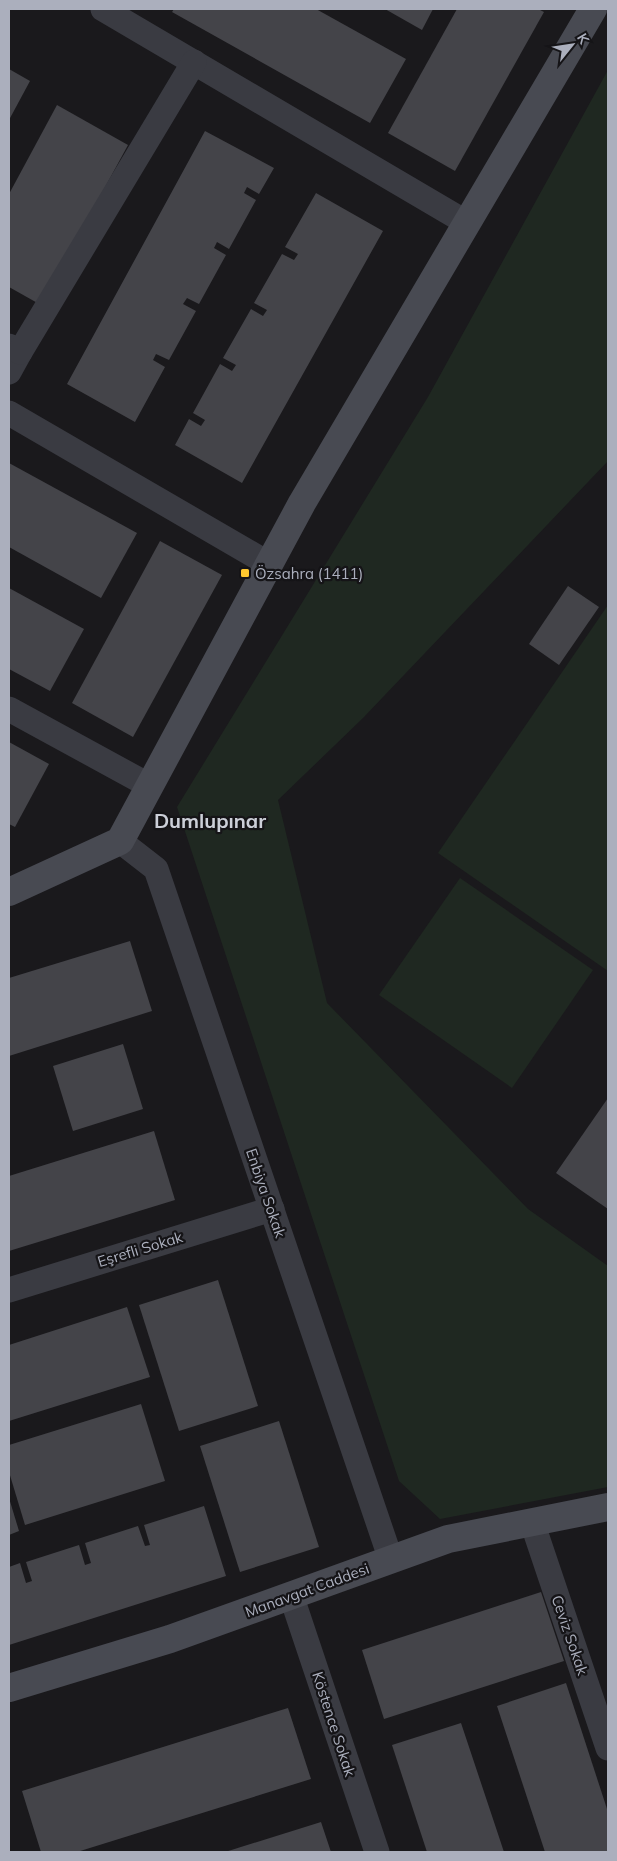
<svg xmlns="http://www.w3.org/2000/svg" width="617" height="1861" viewBox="0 0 617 1861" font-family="Mulish,sans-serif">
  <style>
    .green { fill: #1f2821 }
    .building { fill: #444449 }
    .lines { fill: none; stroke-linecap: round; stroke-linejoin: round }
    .street { stroke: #3a3b42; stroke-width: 25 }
    .secondary { stroke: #484a52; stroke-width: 28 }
    .poi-dot { fill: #ffc72f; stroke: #151417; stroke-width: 2 }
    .labels { text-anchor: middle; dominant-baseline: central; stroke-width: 4.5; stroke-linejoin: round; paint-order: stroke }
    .poi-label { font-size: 15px; fill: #abafbd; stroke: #151417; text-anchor: start }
    .street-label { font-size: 15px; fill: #abafbd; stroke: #151417 }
    .district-label { font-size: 20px; font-weight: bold; fill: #cccfd8; stroke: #151417 }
  </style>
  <rect width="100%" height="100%" fill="#1a191c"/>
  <g class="green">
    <polygon points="608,70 608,461 363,718 278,800 327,1003 528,1209 608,1266 608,1487 440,1519 399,1481 177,807 428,397"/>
    <polygon points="608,605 608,971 438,853"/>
    <polygon points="460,878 593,970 512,1088 379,995"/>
  </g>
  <g class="building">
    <polygon points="174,9 316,9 406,59 370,123 172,12"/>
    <polygon points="385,9 433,9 422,30"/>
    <polygon points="457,9 538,9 544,12 455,171 388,133"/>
    <polygon points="9,69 30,81 9,120"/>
    <polygon points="57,105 128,145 41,305 9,287 9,194"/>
    <polygon points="205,131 274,168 259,194 247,187 244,193 256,200 229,249 217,242 214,248 226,255 199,304 187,298 183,304 196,311 169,360 156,354 153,360 165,367 135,422 67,384"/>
    <polygon points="316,193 383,231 242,483 175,445 189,419 201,426 205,420 193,413 220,364 232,371 236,365 223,358 251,309 263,316 267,310 254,303 282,254 294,260 298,254 285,247"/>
    <polygon points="9,463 137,533 101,598 9,547"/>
    <polygon points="160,541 222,575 133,737 72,703"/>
    <polygon points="568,586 599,607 559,665 529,644"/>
    <polygon points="9,588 84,629 50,691 9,669"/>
    <polygon points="9,742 49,764 15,827 9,824"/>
    <polygon points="130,941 152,1011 9,1056 9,978"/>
    <polygon points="123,1044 143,1109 73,1131 53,1066"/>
    <polygon points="608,1098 608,1209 556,1173"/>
    <polygon points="154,1131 175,1200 9,1251 9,1176"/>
    <polygon points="218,1280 258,1406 179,1431 139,1305"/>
    <polygon points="127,1307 150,1377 9,1421 9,1345"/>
    <polygon points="141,1404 165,1481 25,1525 9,1472 9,1445"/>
    <polygon points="279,1421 319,1547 240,1572 200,1446"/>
    <polygon points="9,1498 19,1531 9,1535"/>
    <polygon points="204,1506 226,1576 9,1645 9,1567 20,1563 26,1583 32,1581 26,1562 79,1545 85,1565 91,1563 85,1543 138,1526 145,1546 150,1545 144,1525"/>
    <polygon points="541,1592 564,1661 384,1719 362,1650"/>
    <polygon points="566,1683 608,1812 608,1852 545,1852 497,1706"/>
    <polygon points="288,1708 311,1779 77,1852 41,1852 22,1791"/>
    <polygon points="461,1723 504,1852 427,1852 392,1745"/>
    <polygon points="321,1822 331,1852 225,1852"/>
  </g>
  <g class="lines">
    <g class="street">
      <polyline points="103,9 467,223"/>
      <polyline points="9,346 20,352 9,372"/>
      <polyline points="20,352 194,62"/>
      <polyline points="9,413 269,564"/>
      <polyline points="9,709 150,786"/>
      <polyline points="120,841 156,869 391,1560"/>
      <polyline points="9,1290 272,1209"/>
      <polyline points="532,1522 608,1748"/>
      <polyline points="291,1595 377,1852"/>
    </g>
    <g class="secondary">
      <polyline points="9,892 120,841 302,503 593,9"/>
      <polyline points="9,1688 170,1639 448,1539 608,1507"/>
    </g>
  </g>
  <rect class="poi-dot" x="240" y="568" width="10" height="10" rx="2.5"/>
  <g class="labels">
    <g class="poi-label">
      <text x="255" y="573">Özsahra (1411)</text>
    </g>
    <g class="street-label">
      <text transform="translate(266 1193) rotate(71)">Enbiya Sokak</text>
      <text transform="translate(140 1249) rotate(-17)">Eşrefli Sokak</text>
      <text transform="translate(307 1590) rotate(-20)">Manavgat Caddesi</text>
      <text transform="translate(570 1635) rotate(71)">Ceviz Sokak</text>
      <text transform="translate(334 1724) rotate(72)">Köstence Sokak</text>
    </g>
    <g class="district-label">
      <text x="210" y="820">Dumlupınar</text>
    </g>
  </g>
  <rect width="617" height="1861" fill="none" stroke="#abafbd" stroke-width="20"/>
  <g transform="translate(572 45) rotate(60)" stroke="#151417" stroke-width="4" paint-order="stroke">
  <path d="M0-4L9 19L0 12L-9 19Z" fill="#abafbd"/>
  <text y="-8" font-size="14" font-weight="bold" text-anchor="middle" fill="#abafbd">K</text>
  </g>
</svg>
